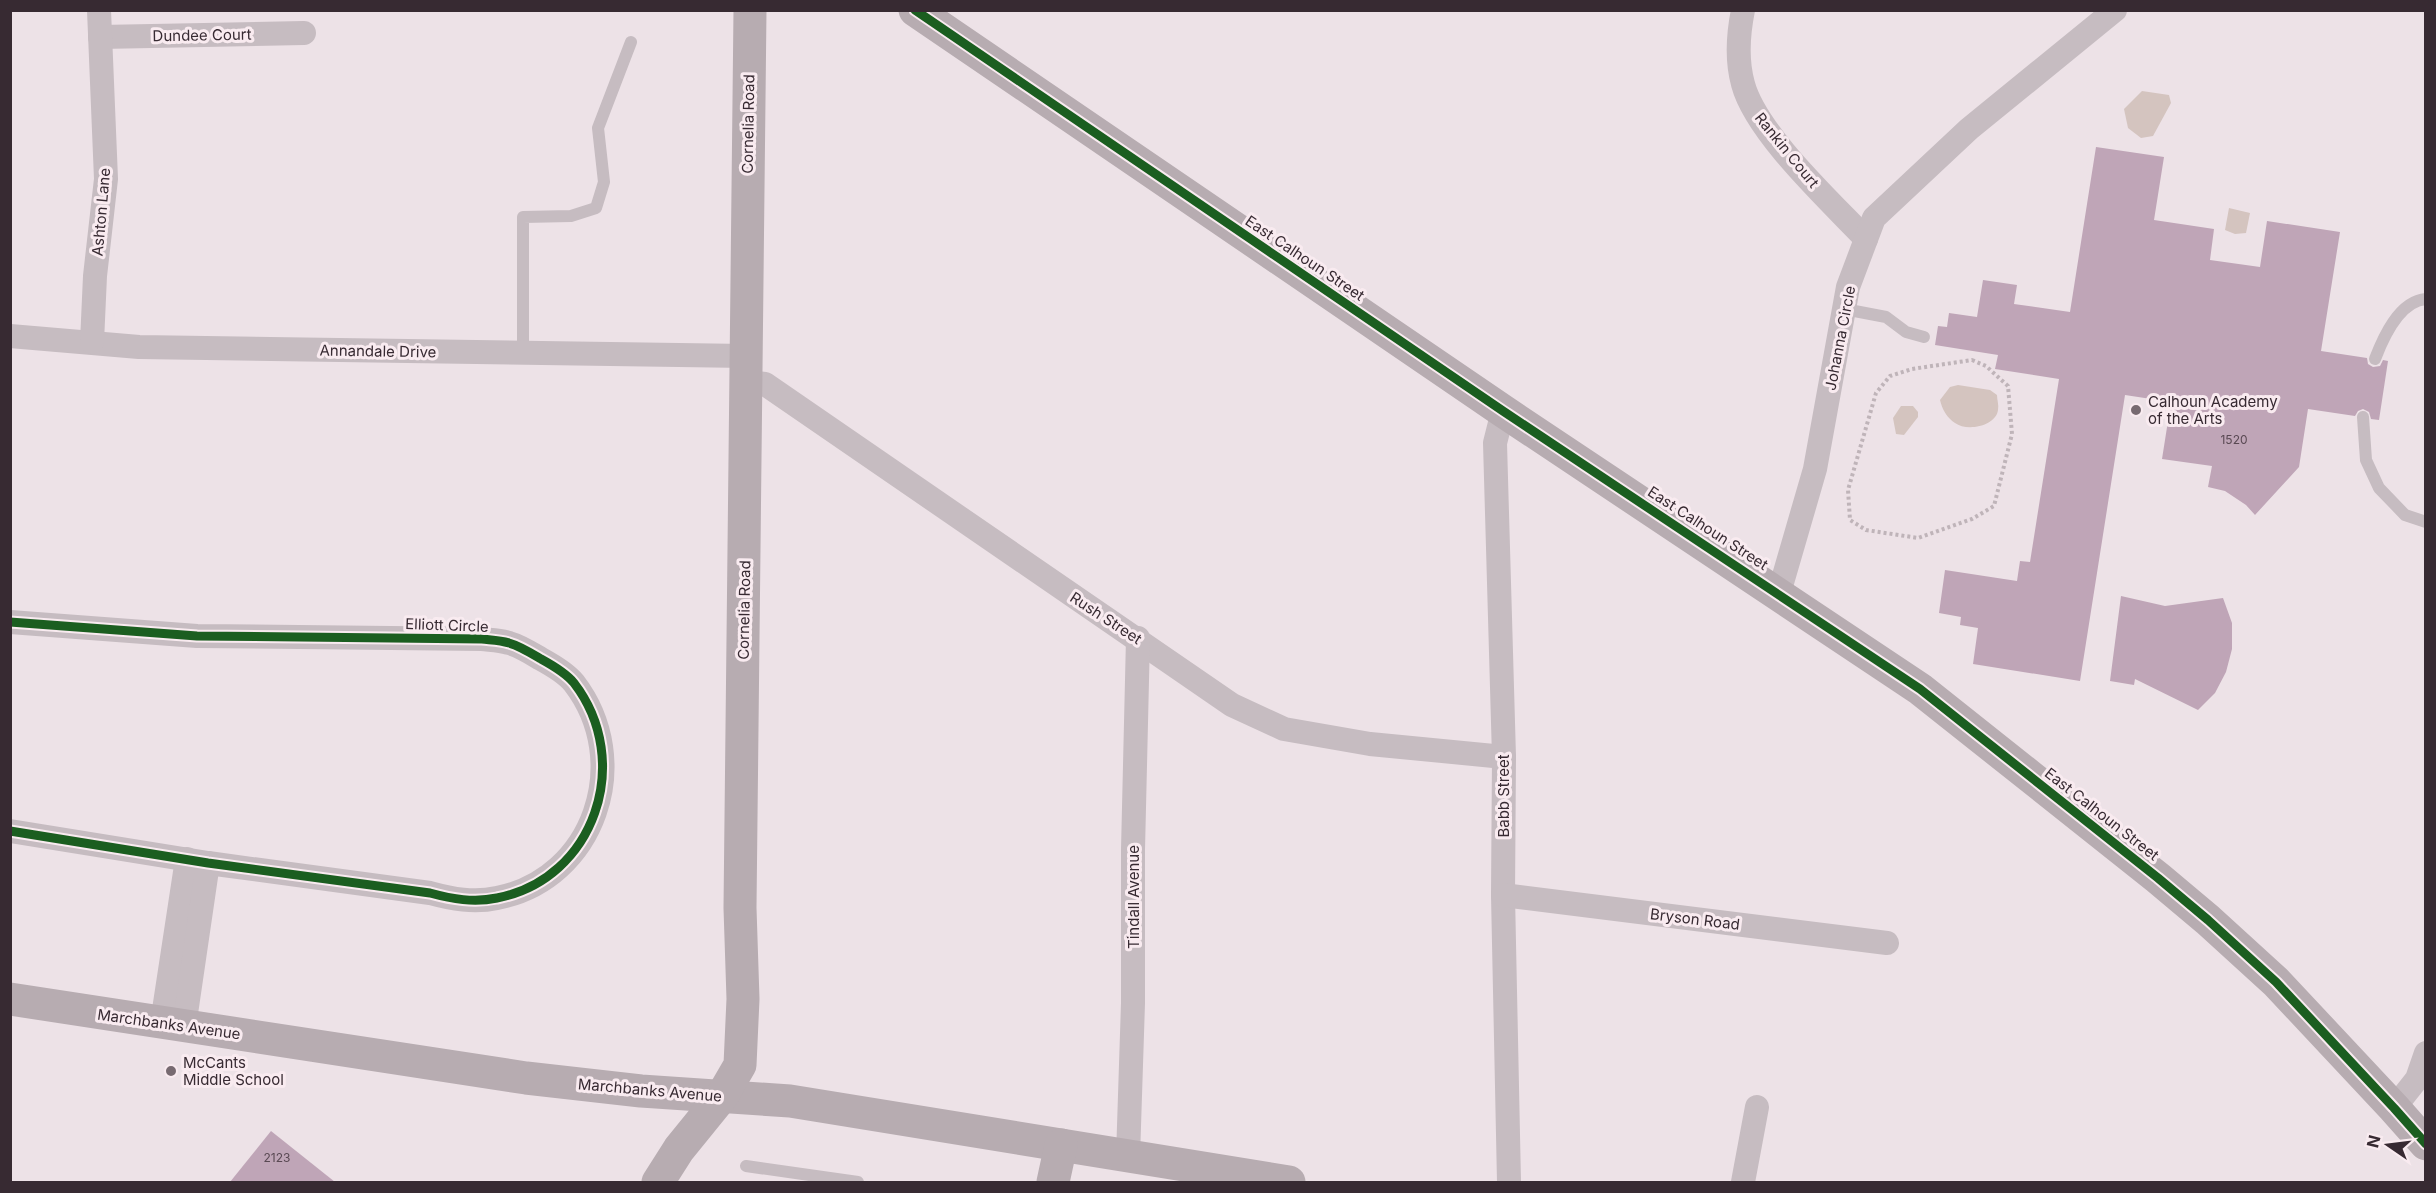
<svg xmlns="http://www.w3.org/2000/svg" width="2436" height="1193" viewBox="0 0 2436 1193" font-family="Inter,sans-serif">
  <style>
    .green { fill: #d4c4bf }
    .building { fill: #bfa5b7 }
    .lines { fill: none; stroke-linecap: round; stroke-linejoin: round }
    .path { stroke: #bfb4b9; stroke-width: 4; stroke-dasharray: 3 3; stroke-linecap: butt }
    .lane { stroke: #c6bcc1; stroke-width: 12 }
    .street { stroke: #c6bcc1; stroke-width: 24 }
    .secondary { stroke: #b7acb1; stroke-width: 33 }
    .cycleway-casing { stroke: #f9ebf0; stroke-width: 13 }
    .cycleway { stroke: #1b5e20; stroke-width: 9 }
    .poi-dot { fill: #776a71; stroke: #f9ebf0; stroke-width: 2 }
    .labels { text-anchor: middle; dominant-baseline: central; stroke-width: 6; stroke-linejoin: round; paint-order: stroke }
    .number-label { font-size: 12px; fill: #594953 }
    .street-label { font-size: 15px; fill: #372a32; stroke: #f9ebf0 }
    .poi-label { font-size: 15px; fill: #372a32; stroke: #f9ebf0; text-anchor: start }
  </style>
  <rect width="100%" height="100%" fill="#ede2e7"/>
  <g class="green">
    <polygon points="2142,91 2169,95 2171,103 2153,136 2141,138 2128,128 2124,109"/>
    <polygon points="2229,208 2250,213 2246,233 2235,234 2225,230"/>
    <path d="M 1958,385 L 1990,390 L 1997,395 C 1997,400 1999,405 1998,410 C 1996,426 1967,432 1955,423 C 1947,418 1942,409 1940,400 L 1950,387 Z"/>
    <polygon points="1901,406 1913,406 1918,412 1918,417 1904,435 1896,434 1893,418"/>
  </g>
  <g class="building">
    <polygon points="2096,147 2164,157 2154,220 2214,229 2210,260 2260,267 2267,221 2340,232 2321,351 2367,358 2368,364 2373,367 2380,366 2383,360 2388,361 2379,420 2371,419 2369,412 2363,409 2358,411 2355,416 2308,409 2299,467 2255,515 2246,505 2225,491 2208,487 2212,466 2162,459 2171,402 2125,395 2080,681 1973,664 1978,628 1960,625 1961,617 1939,613 1945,570 2017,581 2020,561 2030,562 2059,379 1995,369 1998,355 1935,345 1938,326 1947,327 1949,313 1977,317 1983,280 2017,285 2014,304 2070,312"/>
    <polygon points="2121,596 2165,606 2223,598 2232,623 2232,649 2226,672 2215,693 2198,710 2135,679 2134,685 2110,681"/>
    <polygon points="271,1131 335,1182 230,1182"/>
  </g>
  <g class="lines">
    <polygon class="path" points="1972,360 1986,366 2008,386 2012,434 1994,506 1972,519 1918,538 1866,530 1850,520 1848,490 1876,393 1890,376 1912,369"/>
    <g class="lane">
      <polyline points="1844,309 1886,317 1906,332 1924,337"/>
      <polyline points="523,352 523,217 571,216 596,208 604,182 598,128 631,42"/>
      <path d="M 2375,359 C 2383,338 2399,301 2426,299"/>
      <polyline points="2363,417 2366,460 2379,488 2405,515 2426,522"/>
      <polyline points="746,1166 858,1182"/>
    </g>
    <g class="street">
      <path d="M 1743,10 C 1738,35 1736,59 1743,84 C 1756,133 1830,201 1866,239"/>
      <polyline points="100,37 304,33"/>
      <polyline points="10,336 139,347 747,356"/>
      <polyline points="92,342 95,276 106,179 99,10"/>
      <polyline points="747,382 765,384 1232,705 1284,729 1370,744 1504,757"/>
      <polyline points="1503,411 1495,443 1504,757 1503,895 1509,1182"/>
      <polyline points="1779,593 1815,469 1848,287 1874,218 1969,129 2115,10"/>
      <path d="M 10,622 L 197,636 L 482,639 C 490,640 500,640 509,643 C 520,646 531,653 541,659 C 552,665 566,673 574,683 C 634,761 595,879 497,898 C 474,903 452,899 430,893 L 208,863 L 10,831"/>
      <polyline points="1503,895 1887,943"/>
      <polyline points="162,1023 187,859"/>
      <polyline points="184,1027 208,863"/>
      <polyline points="2394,1108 2417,1079 2426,1053"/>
      <polyline points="1128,1157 1133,1003 1133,850 1138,638"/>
      <polyline points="1743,1182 1757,1107"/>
    </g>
    <g class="secondary">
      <polyline points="915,10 1503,411 1920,689 2158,878 2208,920 2276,982 2394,1108 2426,1144"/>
      <polyline points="10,999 526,1078 641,1091 790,1101 1289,1182"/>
      <polyline points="658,1182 679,1149 722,1096 740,1065 743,999 740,908 750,10"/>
      <polyline points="1053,1182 1061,1145"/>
    </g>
    <defs>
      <g id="cycleway">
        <polyline points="915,10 1503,411 1920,689 2158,878 2208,920 2276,982 2394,1108 2426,1144"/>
        <path d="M 10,622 L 197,636 L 482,639 C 490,640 500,640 509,643 C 520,646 531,653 541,659 C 552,665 566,673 574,683 C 634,761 595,879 497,898 C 474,903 452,899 430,893 L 208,863 L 10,831"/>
      </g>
    </defs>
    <use href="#cycleway" class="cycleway-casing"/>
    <use href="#cycleway" class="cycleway"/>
  </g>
  <g class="poi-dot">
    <circle cx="2136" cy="410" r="6"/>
    <circle cx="171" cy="1071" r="6"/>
  </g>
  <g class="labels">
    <g class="number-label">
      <text x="2234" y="439">1520</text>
      <text x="277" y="1157">2123</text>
    </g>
    <g class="street-label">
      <text transform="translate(202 35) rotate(-1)">Dundee Court</text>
      <text transform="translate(748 124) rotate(-89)">Cornelia Road</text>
      <text transform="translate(1787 150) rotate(51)">Rankin Court</text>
      <text transform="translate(101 212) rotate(-85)">Ashton Lane</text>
      <text transform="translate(1305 258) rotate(34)">East Calhoun Street</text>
      <text transform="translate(1840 338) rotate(-79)">Johanna Circle</text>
      <text transform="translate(378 351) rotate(1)">Annandale Drive</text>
      <text transform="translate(1708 528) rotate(33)">East Calhoun Street</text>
      <text transform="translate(744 610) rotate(-89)">Cornelia Road</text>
      <text transform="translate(1106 618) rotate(33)">Rush Street</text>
      <text transform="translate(447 625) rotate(2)">Elliott Circle</text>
      <text transform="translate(1503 796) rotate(-90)">Babb Street</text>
      <text transform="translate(2102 814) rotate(38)">East Calhoun Street</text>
      <text transform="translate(1133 897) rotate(-90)">Tindall Avenue</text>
      <text transform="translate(1695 919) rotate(7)">Bryson Road</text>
      <text transform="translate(169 1024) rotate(8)">Marchbanks Avenue</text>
      <text transform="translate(650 1090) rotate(5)">Marchbanks Avenue</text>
    </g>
    <g class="poi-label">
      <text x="2148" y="401">Calhoun Academy<tspan x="2148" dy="17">of the Arts</tspan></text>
      <text x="183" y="1062">McCants<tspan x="183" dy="17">Middle School</tspan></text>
    </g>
  </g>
  <rect width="2436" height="1193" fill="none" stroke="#372a32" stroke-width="24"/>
  <g transform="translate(2388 1145) rotate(284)" stroke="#f9ebf0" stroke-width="4.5" paint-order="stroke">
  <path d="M0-4.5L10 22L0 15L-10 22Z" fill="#372a32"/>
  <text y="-9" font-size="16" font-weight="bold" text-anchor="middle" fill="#372a32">N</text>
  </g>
</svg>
